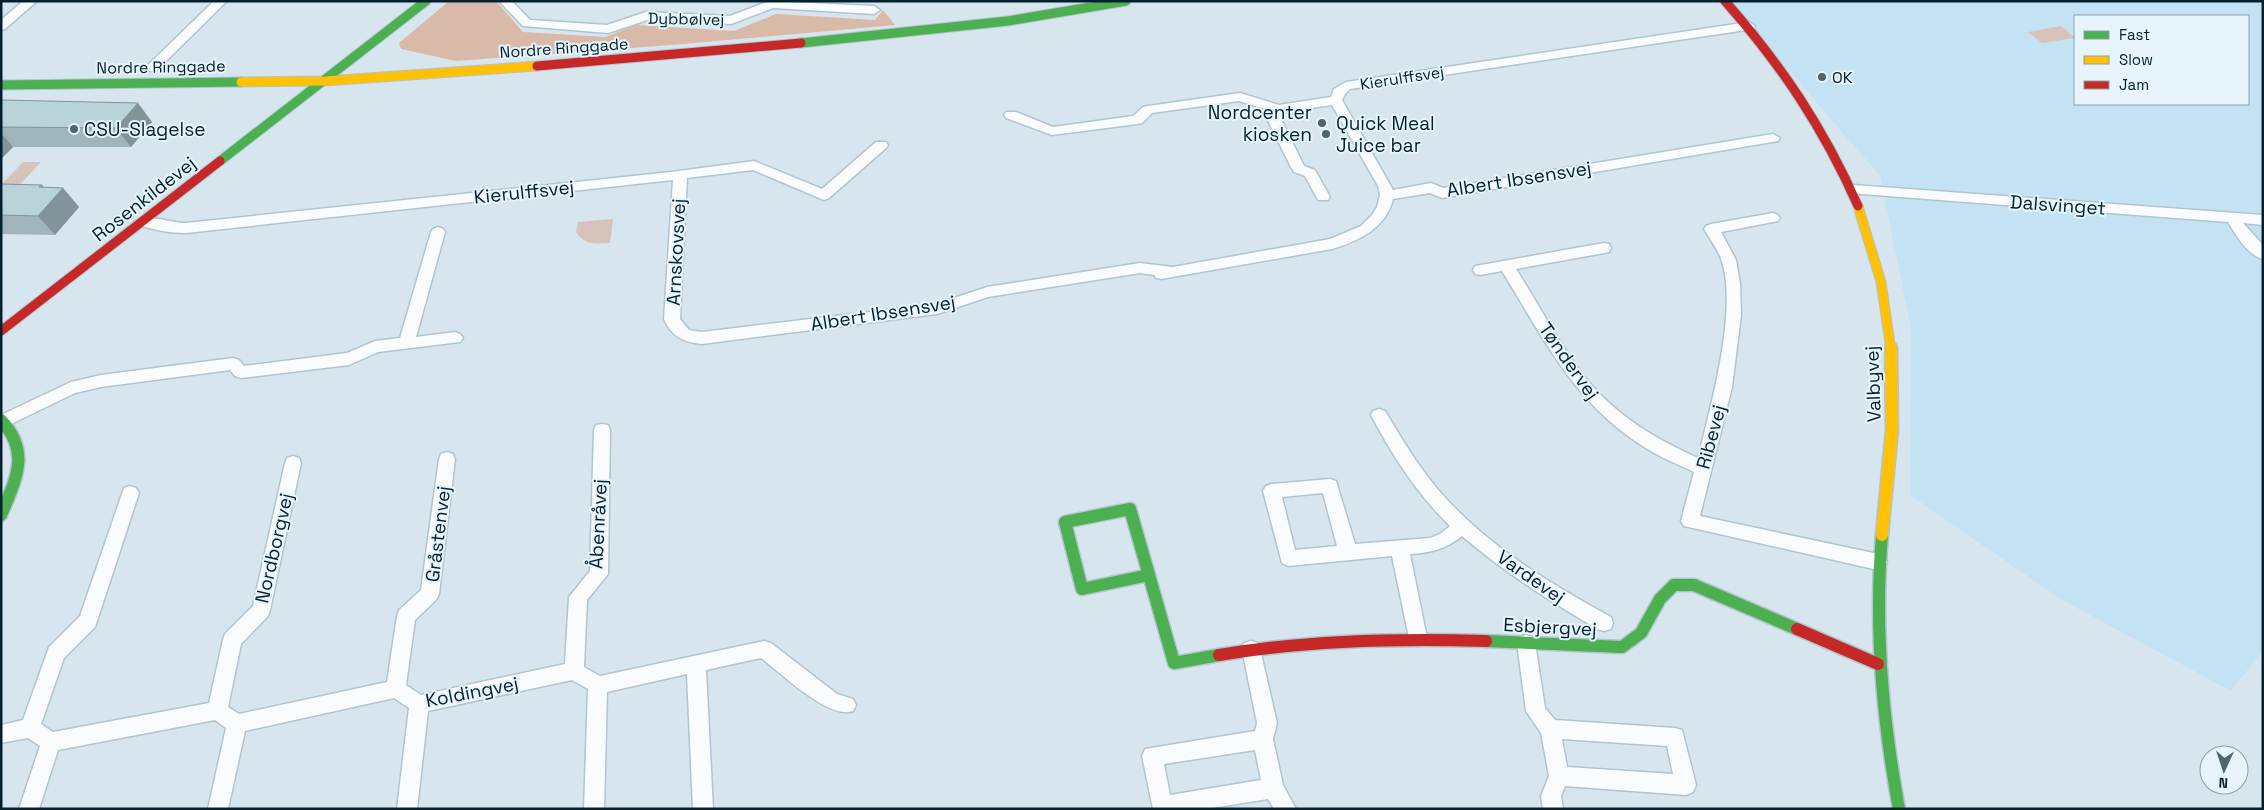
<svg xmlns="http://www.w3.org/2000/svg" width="2264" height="810" viewBox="0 0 2264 810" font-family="'Space Grotesk',sans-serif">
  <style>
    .built { fill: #c3e3f4; fill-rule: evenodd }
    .green { fill: #d6c4ba }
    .forest { fill: #d9b9a7 }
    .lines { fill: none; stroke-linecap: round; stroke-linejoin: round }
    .street-casing { stroke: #b0c5cf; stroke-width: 3 }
    .fast-far1-casing { stroke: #b0c5cf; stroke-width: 11 }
    .fast-casing { stroke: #b0c5cf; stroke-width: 15 }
    .slow-far1-casing { stroke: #b0c5cf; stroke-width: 11 }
    .slow-casing { stroke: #b0c5cf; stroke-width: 15 }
    .jam-far1-casing { stroke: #b0c5cf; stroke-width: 11 }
    .jam-casing { stroke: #b0c5cf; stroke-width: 15 }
    .street { fill: #f9fbfc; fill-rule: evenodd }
    .fast-far1 { stroke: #4caf50; stroke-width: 9 }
    .fast { stroke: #4caf50; stroke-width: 12 }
    .slow-far1 { stroke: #ffc107; stroke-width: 9 }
    .slow { stroke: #ffc107; stroke-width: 12 }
    .jam-far1 { stroke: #c62828; stroke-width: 9 }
    .jam { stroke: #c62828; stroke-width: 12 }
    .wall { fill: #9fb5bb }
    .shaded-wall { fill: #829499 }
    .building { fill: #b9d3da; stroke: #829499 }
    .poi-dot { fill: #4d6571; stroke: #e7f4fb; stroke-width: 2 }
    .labels { text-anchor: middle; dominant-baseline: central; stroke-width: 4; stroke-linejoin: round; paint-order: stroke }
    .far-street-label { font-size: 16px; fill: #02202d; stroke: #e7f4fb }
    .far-poi-label { font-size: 16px; fill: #02202d; stroke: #e7f4fb; text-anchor: start }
    .poi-label { font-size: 19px; fill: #02202d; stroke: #e7f4fb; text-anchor: start }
    .street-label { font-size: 19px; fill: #02202d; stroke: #e7f4fb }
  </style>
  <rect width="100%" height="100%" fill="#d7e6ee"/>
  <path class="built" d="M 1729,1 L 2263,1 L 2263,651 L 2231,691 L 2062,600 L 1910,495 L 1911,328 L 1880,176 ZM 2075,16 L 2248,16 L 2248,104 L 2075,104 Z"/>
  <g class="green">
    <polygon points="2061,26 2075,38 2042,43 2028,32"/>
    <polygon points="23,162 41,162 14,191 1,185"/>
    <path d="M 613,219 L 610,243 C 595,244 584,245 576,232 L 578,222 Z"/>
  </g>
  <polygon class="forest" points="449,1 496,1 523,32 605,37 636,25 734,31 776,14 875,20 883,10 895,25 671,45 456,61 401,49 399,43"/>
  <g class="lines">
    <defs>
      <g id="street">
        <polygon points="23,1 37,1 5,29 1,30 1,20"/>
        <polygon points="214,1 227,1 156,71 148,71 146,68 148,65"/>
        <polygon points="499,1 512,1 530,20 607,25 646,12 730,16 769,1 874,6 880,10 874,14 773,8 731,24 647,20 608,33 523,26"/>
        <path d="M 1749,22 L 1755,26 L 1753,29 L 1350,89 L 1345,94 L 1342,100 L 1393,190 L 1431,183 L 1443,188 L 1773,134 L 1780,138 L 1778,141 L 1442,198 L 1430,193 L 1393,199 C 1386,228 1359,241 1332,249 L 1161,279 L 1156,278 L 1154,275 L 1140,273 L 988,297 L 937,314 L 702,344 C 683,342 672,337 664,319 L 673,180 L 186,233 C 170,233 154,230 139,225 L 137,222 L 139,219 C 151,215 172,223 186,223 L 671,172 L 754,161 L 822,189 L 876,142 L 886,142 L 888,145 L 886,148 L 829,198 L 824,200 L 753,170 L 687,178 L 680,319 L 689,330 L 702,332 L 936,304 L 987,287 L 1140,263 L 1173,267 L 1330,239 L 1361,226 L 1372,215 L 1377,207 L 1380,195 L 1378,186 L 1332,105 L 1283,112 L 1281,119 L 1304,166 L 1315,170 L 1330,197 L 1328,200 L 1318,200 L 1305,176 L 1294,172 L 1292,169 L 1267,119 L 1271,111 L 1239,101 L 1152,113 L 1142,123 L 1137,124 L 1052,135 L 1006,118 L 1004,115 L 1006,112 L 1016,112 L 1053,127 L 1133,116 L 1143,107 L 1148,106 L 1240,93 L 1279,105 L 1331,97 L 1334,89 L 1346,82 Z"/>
        <path d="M 1854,185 L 2263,215 L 2263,225 L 2243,223 L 2263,245 L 2263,259 C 2247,255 2236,235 2228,222 L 1849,193 L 1847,190 Z"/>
        <path d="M 1773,213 L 1778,215 L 1780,218 L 1778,221 L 1721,232 L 1736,260 L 1740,284 L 1741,315 L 1732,387 L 1700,516 L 1878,554 L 1884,557 L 1887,562 L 1884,567 L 1878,570 L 1684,526 L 1681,521 L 1694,472 C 1678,464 1661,458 1646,448 C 1575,405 1544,339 1502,271 L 1480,275 L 1475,274 L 1473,270 L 1475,266 L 1604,243 L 1609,244 L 1611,248 L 1609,252 L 1604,253 L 1516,269 C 1541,308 1565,356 1596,390 C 1625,421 1660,441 1698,458 C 1710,409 1739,307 1721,259 C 1717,248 1710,239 1704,229 L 1706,226 L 1711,224 Z"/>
        <polygon points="438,227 443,229 445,232 416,337 455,332 460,334 463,338 460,342 378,352 349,365 241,378 235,376 230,370 101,387 75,393 9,425 1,427 1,415 71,382 101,375 233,358 239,360 244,366 347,353 375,341 400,338 431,232 433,229"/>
        <path d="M 1379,409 L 1385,411 C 1406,446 1427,481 1457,510 C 1501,554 1556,587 1611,617 L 1613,623 L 1611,629 L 1604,631 L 1597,629 C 1550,601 1504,572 1462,536 C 1446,549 1430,553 1410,554 L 1427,638 L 1425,644 L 1418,646 L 1411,644 L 1409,638 L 1392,556 L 1288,566 L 1282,563 L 1263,491 L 1266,486 L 1272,484 L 1330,479 L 1336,481 L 1355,544 L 1430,538 L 1440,534 L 1450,526 C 1417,494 1392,455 1371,415 L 1373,411 ZM 1323,493 L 1337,546 L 1295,550 L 1282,497 Z"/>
        <path d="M 602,424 L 608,425 L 610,430 L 608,574 L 587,600 L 584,667 L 600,676 L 764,641 L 771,643 L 837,694 L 853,699 L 856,705 L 853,711 C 829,720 781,673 761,658 L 706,670 L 713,809 L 693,809 L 687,674 L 607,692 L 604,809 L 584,809 L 588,689 L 572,680 L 428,711 L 417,809 L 397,809 L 409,708 L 394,698 L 245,731 L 228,809 L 208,809 L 226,728 L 215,720 L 58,750 L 39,809 L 19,809 L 40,746 L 28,738 L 1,743 L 1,725 L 23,720 L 49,647 L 80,616 L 124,488 L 130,486 L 136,488 L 139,493 L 97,621 L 95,627 L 64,658 L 41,724 L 53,732 L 209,703 L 223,640 L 225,634 L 253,606 L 285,463 L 287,458 L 293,456 L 299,458 L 301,463 L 270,610 L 268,616 L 241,644 L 228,707 L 239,714 L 387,682 L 397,616 L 399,610 L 421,590 L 439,459 L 441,454 L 447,452 L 453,454 L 455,459 L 439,594 L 436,600 L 415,620 L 406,685 L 421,695 L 565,664 L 569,597 L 590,571 L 594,430 L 596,425 Z"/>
        <path d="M 1526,635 L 1533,637 L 1535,643 L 1545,708 L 1555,720 L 1675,728 L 1682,730 L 1696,785 L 1693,792 L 1686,795 L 1565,786 L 1561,796 L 1563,809 L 1543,809 L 1541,796 L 1549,776 L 1541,733 L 1526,711 L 1517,643 L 1519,637 ZM 1562,739 L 1667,746 L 1673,774 L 1567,767 Z"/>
        <path d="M 1251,641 L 1258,643 L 1260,649 L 1277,723 L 1273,739 L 1283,785 L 1296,809 L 1274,809 L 1268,799 L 1206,809 L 1153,809 L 1142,756 L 1145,749 L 1255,731 L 1257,723 L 1242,649 L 1244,643 ZM 1255,750 L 1261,780 L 1170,795 L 1164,764 Z"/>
      </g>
      <g id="fast-far1">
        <polyline points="801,43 1008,21 1126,1"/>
        <polyline points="1,85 241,82"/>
        <polyline points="220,161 426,1"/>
      </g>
      <g id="fast">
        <path d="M 1,420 C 31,452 16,479 1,515"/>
        <polygon points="1130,509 1149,575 1082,589 1065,522"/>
        <path d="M 1882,535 C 1874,628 1882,717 1899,809"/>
        <polyline points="1149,575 1174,663 1219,655"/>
        <polyline points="1486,641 1622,647 1641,633 1660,599 1674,585 1694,585 1797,629"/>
      </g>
      <g id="slow-far1">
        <polyline points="241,82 325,81 537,66"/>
        <polyline points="1858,206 1881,282 1891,350"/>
      </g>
      <polyline id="slow" points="1882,535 1892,429 1891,348"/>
      <g id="jam-far1">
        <path d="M 1725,1 C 1782,66 1823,127 1858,206"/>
        <polyline points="537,66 801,43"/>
        <polyline points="1,331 220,161"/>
      </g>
      <g id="jam">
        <polyline points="1797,629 1878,664"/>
        <path d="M 1219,655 C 1308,640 1396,638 1486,641"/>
      </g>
    </defs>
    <use href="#street" class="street-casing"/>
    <use href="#fast-far1" class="fast-far1-casing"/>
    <use href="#fast" class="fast-casing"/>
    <use href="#slow-far1" class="slow-far1-casing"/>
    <use href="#slow" class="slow-casing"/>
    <use href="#jam-far1" class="jam-far1-casing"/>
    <use href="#jam" class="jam-casing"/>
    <use href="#street" class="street"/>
    <use href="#fast-far1" class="fast-far1"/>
    <use href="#fast" class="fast"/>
    <use href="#slow-far1" class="slow-far1"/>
    <use href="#slow" class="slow"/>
    <use href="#jam-far1" class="jam-far1"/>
    <use href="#jam" class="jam"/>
  </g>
  <g class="wall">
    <polygon points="1,100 152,122 131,147 13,147 1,159"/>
    <polygon points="1,184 42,185 44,187 63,188 79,207 55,235 1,234"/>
  </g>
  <g class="shaded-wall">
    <polygon points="138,103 152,122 131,147 116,128"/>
    <polygon points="1,133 13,147 1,159"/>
    <polygon points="42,185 53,198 63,188 79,207 55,235 38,216 39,187"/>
  </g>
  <g class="building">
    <polygon points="1,100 138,103 116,128 1,127"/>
    <polygon points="1,184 42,185 39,187 63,188 38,216 1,215"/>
  </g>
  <g class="poi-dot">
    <circle cx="1822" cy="77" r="5"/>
    <circle cx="1322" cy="123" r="5"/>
    <circle cx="74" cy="129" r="5"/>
    <circle cx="1326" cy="134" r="5"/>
  </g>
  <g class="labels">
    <g class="far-street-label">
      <text transform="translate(686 19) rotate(1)">Dybbølvej</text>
      <text transform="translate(564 48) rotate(-4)">Nordre Ringgade</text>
      <text transform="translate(161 67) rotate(-1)">Nordre Ringgade</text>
      <text transform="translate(1402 78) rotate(-9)">Kierulffsvej</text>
    </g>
    <g class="far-poi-label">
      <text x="1832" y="77">OK</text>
    </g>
    <g class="poi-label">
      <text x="1312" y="112" text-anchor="end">Nordcenter<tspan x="1312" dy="22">kiosken</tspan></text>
      <text x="1336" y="123">Quick Meal<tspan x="1336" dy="22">Juice bar</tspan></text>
      <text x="84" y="129">CSU-Slagelse</text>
    </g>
    <g class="street-label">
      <text transform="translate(1519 179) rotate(-9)">Albert Ibsensvej</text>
      <text transform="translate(524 192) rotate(-6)">Kierulffsvej</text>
      <text transform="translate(144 199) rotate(-38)">Rosenkildevej</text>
      <text transform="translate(2058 205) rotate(4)">Dalsvinget</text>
      <text transform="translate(676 252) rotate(-87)">Arnskovsvej</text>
      <text transform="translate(883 313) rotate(-9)">Albert Ibsensvej</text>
      <text transform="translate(1569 361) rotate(55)">Tøndervej</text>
      <text transform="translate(1873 384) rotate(-92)">Valbyvej</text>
      <text transform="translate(1711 437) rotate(-75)">Ribevej</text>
      <text transform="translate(598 524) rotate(-87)">Åbenråvej</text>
      <text transform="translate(438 534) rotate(-83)">Gråstenvej</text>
      <text transform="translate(274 548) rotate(-77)">Nordborgvej</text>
      <text transform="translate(1531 577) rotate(35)">Vardevej</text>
      <text transform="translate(1550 627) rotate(3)">Esbjergvej</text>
      <text transform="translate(472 692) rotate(-11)">Koldingvej</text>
    </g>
  </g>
  <rect width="2264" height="810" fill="none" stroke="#02202d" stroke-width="5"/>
  <rect x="2074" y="15" width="175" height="90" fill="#e7f4fb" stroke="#8b9fa9"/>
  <rect x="2084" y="31" width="25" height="8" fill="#4caf50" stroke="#8b9fa9"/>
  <text x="2119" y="40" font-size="15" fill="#02202d">Fast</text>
  <rect x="2084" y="56" width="25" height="8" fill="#ffc107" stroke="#8b9fa9"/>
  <text x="2119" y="65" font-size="15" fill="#02202d">Slow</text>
  <rect x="2084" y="81" width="25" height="8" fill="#c62828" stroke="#8b9fa9"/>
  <text x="2119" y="90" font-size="15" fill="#02202d">Jam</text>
  <g transform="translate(2224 770) rotate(183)"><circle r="24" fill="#e7f4fb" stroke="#8b9fa9"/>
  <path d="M0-4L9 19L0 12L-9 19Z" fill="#4d6571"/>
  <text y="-8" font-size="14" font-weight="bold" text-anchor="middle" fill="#02202d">N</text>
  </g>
</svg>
